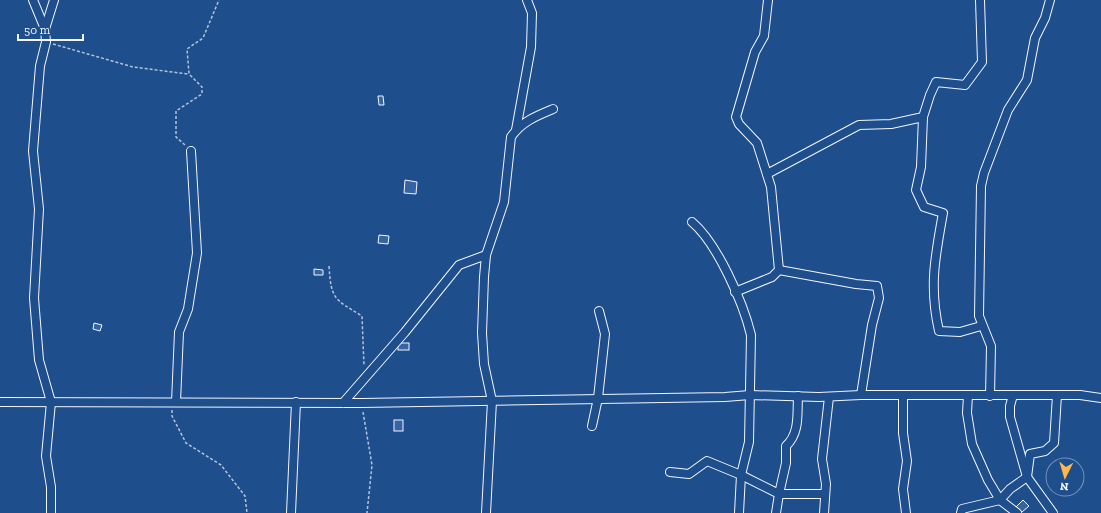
<svg xmlns="http://www.w3.org/2000/svg" width="1101" height="513" viewBox="0 0 1101 513" font-family="'Zilla Slab',serif">
  <style>
    .building { fill: #3563a3; stroke: #f2f6ff }
    .lines { fill: none; stroke-linecap: round; stroke-linejoin: round }
    .minor-casing { stroke: #f2f6ff; stroke-width: 10 }
    .path { stroke: #b3c4dc; stroke-width: 1.5; stroke-dasharray: 3 2; stroke-linecap: butt }
    .minor { stroke: #1f4e8c; stroke-width: 8 }
  </style>
  <rect width="100%" height="100%" fill="#1f4e8c"/>
  <g class="building">
    <polygon points="378,96 383,96 384,105 379,105"/>
    <polygon points="405,180 417,182 416,194 404,193"/>
    <polygon points="379,235 389,236 388,244 378,243"/>
    <polygon points="314,269 323,270 323,275 314,275"/>
    <polygon points="94,323 102,325 100,331 93,329"/>
    <rect x="398" y="343" width="11" height="7"/>
    <rect x="394" y="420" width="9" height="11"/>
    <polygon points="1023,500 1029,506 1022,512 1016,507"/>
  </g>
  <g class="lines">
    <defs>
      <g id="minor">
        <polyline points="33,0 45,29 46,42 40,66 33,151 39,209 34,298 39,360 51,402 46,456 51,487 51,513"/>
        <polyline points="45,29 54,0"/>
        <path d="M 923,117 L 921,167 L 916,190 L 924,207 L 943,213 C 935,257 929,287 939,331 L 960,332 L 981,326"/>
        <polyline points="516,130 531,47 532,13 527,0"/>
        <polyline points="767,174 859,125 891,124 923,117 930,95 936,82 965,85 982,62 980,0"/>
        <path d="M 692,222 C 717,243 743,302 751,335 L 749,442 L 741,475 L 779,494 L 786,463 L 786,446 C 800,433 797,414 798,396"/>
        <polyline points="779,270 856,284 877,286 879,298 872,325 861,395"/>
        <polyline points="735,292 772,277 779,270 771,187 757,143 739,124 736,117 755,52 764,36 768,0"/>
        <polyline points="903,395 903,433 907,461 903,489 906,513"/>
        <polyline points="968,395 967,413 972,444 988,480 1000,500 1017,513"/>
        <polyline points="1013,395 1010,406 1010,417 1027,477 1053,513"/>
        <polyline points="990,396 991,346 979,316 981,186 984,173 1008,110 1027,80 1035,38 1045,18 1050,0"/>
        <polyline points="0,402 362,403 725,397 750,395 819,397 861,395 1080,395 1101,398"/>
        <polyline points="176,402 179,332 188,309 197,253 191,151"/>
        <polyline points="343,403 405,332 459,265 486,255"/>
        <polyline points="592,426 598,398 605,334 599,311"/>
        <polyline points="670,472 689,474 707,461 741,475 739,513"/>
        <polyline points="291,513 296,402"/>
        <path d="M 486,513 L 492,401 L 484,364 L 482,333 L 484,277 L 486,255 L 504,202 L 511,137 C 521,122 536,116 553,109"/>
        <polyline points="776,513 779,494 825,494"/>
        <polyline points="824,513 826,484 822,459 829,397"/>
        <polyline points="961,513 962,509 1000,500 1010,489 1027,477 1030,454 1045,451 1054,443 1057,395"/>
      </g>
    </defs>
    <use href="#minor" class="minor-casing"/>
    <g class="path">
      <polyline points="53,44 133,67 188,74"/>
      <polyline points="185,145 176,137 176,111 202,94 202,87 189,74 187,49 203,38 219,0"/>
      <path d="M 329,266 C 331,299 334,299 362,316 L 364,366"/>
      <polyline points="172,410 172,416 186,443 221,465 245,496 247,513"/>
      <polyline points="363,412 372,465 367,513"/>
    </g>
    <use href="#minor" class="minor"/>
  </g>
  <g transform="translate(1065 477) rotate(185)"><circle r="19" fill="#1f4e8c" stroke="#7391ba"/>
  <path d="M0-3L7 15L0 10L-7 15Z" fill="#ffb74d"/>
  <text y="-6" font-size="11" font-weight="bold" text-anchor="middle" fill="#f2f6ff">N</text>
  </g>
  <path d="M18 34v6h65v-6" fill="none" stroke="#f2f6ff" stroke-width="2"/>
  <text x="24" y="34" font-size="12" fill="#f2f6ff" stroke="#1f4e8c" stroke-width="3" paint-order="stroke">50 m</text>
</svg>
